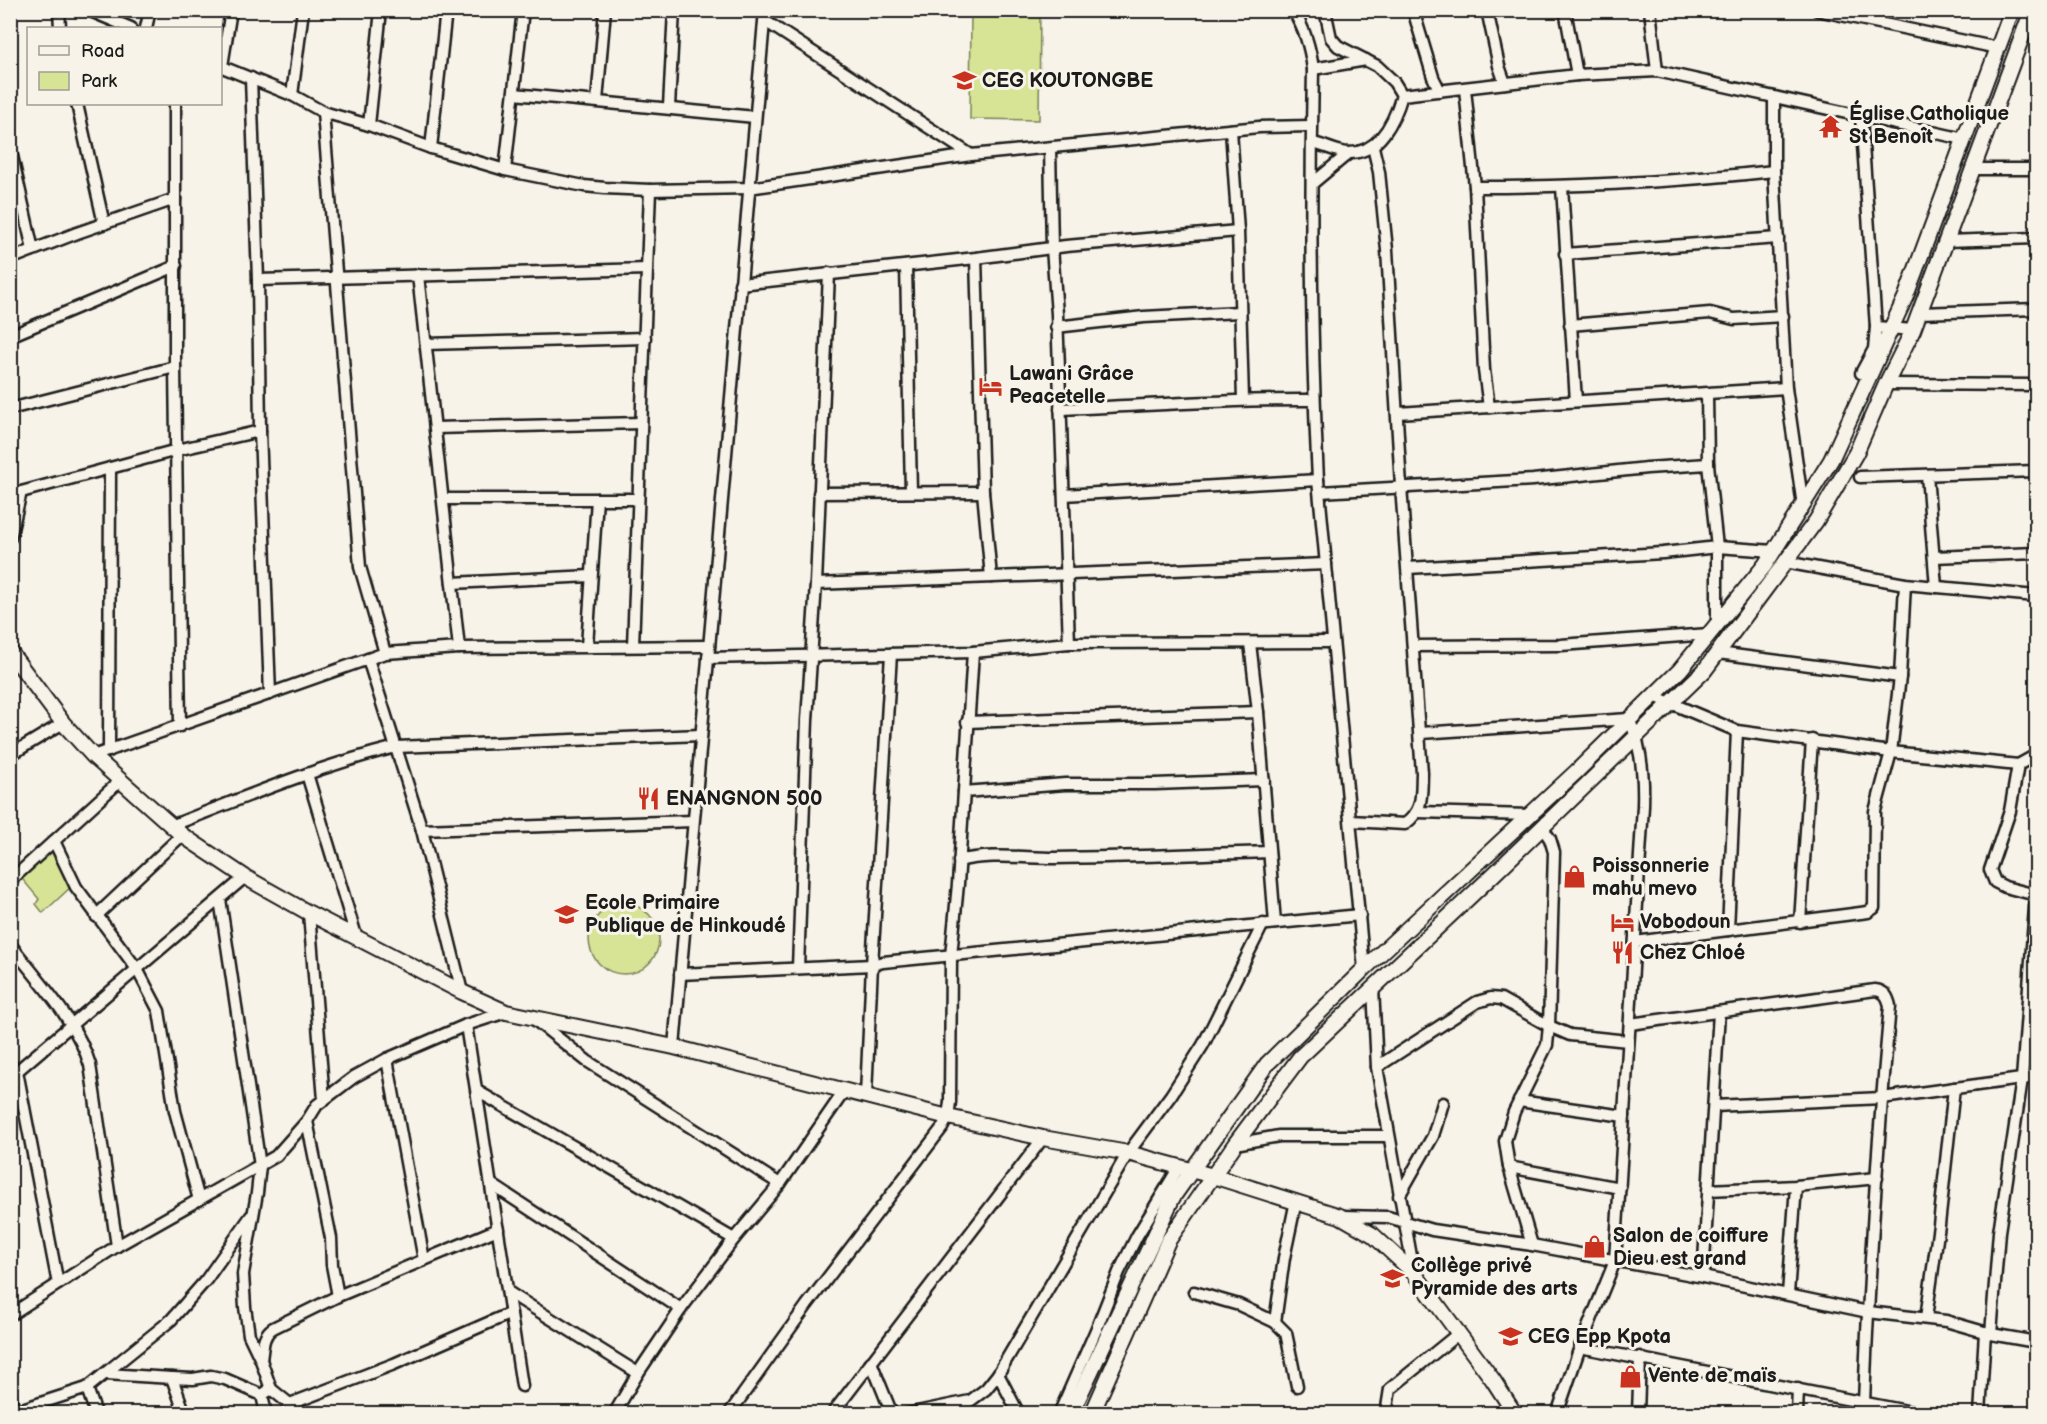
<svg xmlns="http://www.w3.org/2000/svg" width="2047" height="1424" viewBox="0 0 2047 1424" font-family="'Balsamiq Sans',sans-serif">
  <style>
    .green { fill: #d7e395; stroke: #7a8058; stroke-width: 1.5 }
    .lines { fill: none; stroke-linecap: round; stroke-linejoin: round }
    .street-casing { stroke: #1c1c1c; stroke-width: 15 }
    .secondary-casing { stroke: #1c1c1c; stroke-width: 18 }
    .street { stroke: #f7f3e8; stroke-width: 10 }
    .secondary { stroke: #f7f3e8; stroke-width: 14 }
    .labels { text-anchor: middle; dominant-baseline: central; stroke-width: 6; stroke-linejoin: round; paint-order: stroke }
    .poi-label { font-size: 20px; font-weight: bold; fill: #1c1c1c; stroke: #f7f3e8; text-anchor: start }
  </style>
  <rect width="100%" height="100%" fill="#f7f3e8"/>
  <filter id="ink" filterUnits="userSpaceOnUse"><feTurbulence type="fractalNoise" baseFrequency=".0167" numOctaves="2"/><feDisplacementMap in="SourceGraphic" scale="12" xChannelSelector="R" yChannelSelector="G"/><feConvolveMatrix kernelMatrix="1 2 1 2 8 2 1 2 1" color-interpolation-filters="sRGB"/></filter>
  <g filter="url(#ink)">
    <g class="green">
      <polygon points="971,11 1040,11 1039,120 970,119"/>
      <polygon points="56,847 73,885 43,913 36,904 39,899 18,874"/>
      <circle cx="624" cy="939" r="35"/>
    </g>
    <g class="lines">
      <defs>
        <g id="street">
          <polyline points="59,10 60,28"/>
          <polyline points="88,10 131,28"/>
          <path d="M 1293,10 C 1305,30 1310,47 1313,69 C 1310,206 1311,343 1318,480 L 1364,969"/>
          <polyline points="1413,10 1433,77 1440,91"/>
          <polyline points="1487,10 1499,66 1505,83"/>
          <polyline points="1565,10 1577,75"/>
          <polyline points="1650,10 1657,71"/>
          <polyline points="1817,10 1998,48"/>
          <polyline points="765,21 971,155"/>
          <polyline points="146,28 150,10"/>
          <polyline points="220,66 292,95 323,112 369,125 431,148 505,170 584,186 605,188 650,190 749,188 971,155 1259,127 1311,126"/>
          <polyline points="222,66 231,10"/>
          <polyline points="1313,69 1366,60"/>
          <polyline points="251,78 258,280 260,431 270,694"/>
          <polyline points="1465,89 1475,187 1484,370 1489,407"/>
          <polyline points="514,94 755,117"/>
          <polyline points="292,95 303,10"/>
          <polyline points="1402,95 1577,75 1657,71 1964,139"/>
          <polyline points="1774,97 1774,171 1786,388 1803,506"/>
          <polyline points="597,101 605,10"/>
          <polyline points="77,104 104,224"/>
          <polyline points="175,104 175,367 180,726"/>
          <polyline points="669,107 674,10"/>
          <polyline points="323,112 360,567 385,653"/>
          <polyline points="1861,117 1876,327"/>
          <polyline points="369,125 381,10"/>
          <polyline points="1231,130 1238,231 1243,399"/>
          <path d="M 1313,143 C 1324,145 1338,153 1349,153 C 1380,153 1395,119 1402,95 L 1394,82 L 1377,66 L 1338,46 L 1331,38 L 1325,10"/>
          <polyline points="10,147 33,250"/>
          <polyline points="431,148 446,10"/>
          <polyline points="1050,148 1052,248 1057,314 1069,643"/>
          <polyline points="1973,169 2036,169"/>
          <polyline points="505,170 523,10"/>
          <polyline points="1313,183 1349,153"/>
          <path d="M 1475,187 C 1576,187 1675,182 1774,171"/>
          <polyline points="1562,187 1576,401"/>
          <polyline points="1946,241 2036,238"/>
          <polyline points="1565,254 1778,238"/>
          <polyline points="976,258 983,492 991,577"/>
          <polyline points="10,259 77,233 175,199"/>
          <polyline points="906,266 911,491"/>
          <polyline points="418,275 459,648"/>
          <polyline points="258,280 647,269"/>
          <polyline points="740,284 976,258 1066,246 1238,231"/>
          <polyline points="1920,313 2036,309"/>
          <polyline points="1570,325 1710,313 1734,319 1783,316"/>
          <polyline points="1056,327 1144,317 1239,312"/>
          <polyline points="10,336 176,266"/>
          <polyline points="426,344 645,338"/>
          <polyline points="1861,373 1874,349 1876,327 1913,330"/>
          <polyline points="1886,384 2036,385"/>
          <polyline points="1707,394 1708,464 1717,547 1717,624"/>
          <polyline points="10,409 175,367"/>
          <path d="M 1060,409 C 1145,406 1229,399 1314,400"/>
          <polyline points="1398,413 1786,388"/>
          <polyline points="435,428 641,423"/>
          <polyline points="1927,475 1936,587"/>
          <polyline points="1860,477 2036,471"/>
          <polyline points="1320,492 1533,480 1647,468 1708,464"/>
          <polyline points="819,493 983,492"/>
          <polyline points="10,495 177,450 260,431"/>
          <polyline points="1064,495 1318,480"/>
          <polyline points="443,499 638,499"/>
          <polyline points="10,538 21,492"/>
          <polyline points="1934,557 2036,553"/>
          <polyline points="1785,562 1905,584 2036,596"/>
          <polyline points="1408,568 1663,553 1717,547 1774,551"/>
          <polyline points="452,583 591,576"/>
          <polyline points="816,584 1326,564"/>
          <polyline points="1250,643 1258,712 1275,923"/>
          <polyline points="587,646 597,499"/>
          <polyline points="633,646 650,190"/>
          <polyline points="1414,646 1561,645 1709,634"/>
          <polyline points="1718,653 1900,677"/>
          <polyline points="708,658 973,652 1069,643 1333,642"/>
          <polyline points="368,659 422,830 462,992"/>
          <polyline points="1654,696 1737,731 1891,752 2018,765 2036,755"/>
          <polyline points="967,722 1258,712"/>
          <path d="M 1421,733 L 1629,719 C 1642,746 1644,777 1643,806 L 1615,1261 L 1580,1347 L 1557,1414"/>
          <polyline points="109,751 110,468"/>
          <polyline points="10,755 63,723"/>
          <polyline points="93,756 385,653 459,648 709,646"/>
          <polyline points="2018,765 2010,811 1990,870 1995,882 2005,887 2036,895"/>
          <polyline points="307,774 357,939"/>
          <polyline points="964,792 1065,784 1155,784 1264,780"/>
          <polyline points="1418,812 1529,815"/>
          <path d="M 1351,821 L 1405,824 C 1424,810 1421,795 1422,773 L 1401,486 L 1387,250 L 1379,172 L 1373,147"/>
          <path d="M 171,826 C 245,797 319,766 396,747 L 701,735"/>
          <polyline points="422,830 693,821"/>
          <polyline points="54,841 76,887 137,969 159,1011 175,1111 199,1200"/>
          <path d="M 959,861 C 990,853 1023,858 1055,858 C 1126,857 1198,854 1269,852"/>
          <polyline points="10,881 120,781"/>
          <polyline points="220,899 260,1166 257,1193 243,1274 245,1307 249,1335 261,1360 271,1389"/>
          <polyline points="309,913 324,1100"/>
          <polyline points="96,916 182,835"/>
          <polyline points="1800,922 1812,740"/>
          <polyline points="1728,930 1868,912 1874,908 1875,811 1891,752 1900,677 1905,584"/>
          <polyline points="1635,942 1728,930 1737,731"/>
          <path d="M 10,944 C 38,981 77,1021 90,1065 L 117,1246"/>
          <polyline points="798,968 807,720 816,584 829,273"/>
          <polyline points="680,974 872,965 883,962 1360,915"/>
          <polyline points="1373,988 1377,1067 1414,1273"/>
          <polyline points="534,1019 587,1061 780,1184"/>
          <path d="M 1630,1024 L 1875,990 C 1885,991 1888,997 1890,1006 C 1878,1138 1869,1270 1864,1402"/>
          <polyline points="466,1025 522,1386"/>
          <polyline points="674,1047 765,10"/>
          <polyline points="387,1059 424,1260"/>
          <polyline points="1377,1067 1477,1002 1491,998 1501,999 1549,1026 1570,1035 1628,1041"/>
          <polyline points="17,1071 58,1284"/>
          <polyline points="10,1077 245,877"/>
          <polyline points="477,1091 734,1239"/>
          <polyline points="866,1095 872,965 891,654"/>
          <polyline points="1519,1101 1624,1116"/>
          <polyline points="1714,1106 1882,1098 2036,1077"/>
          <polyline points="307,1121 331,1238 332,1265 338,1296"/>
          <polyline points="1235,1144 1279,1136 1388,1136"/>
          <polyline points="1509,1167 1620,1188"/>
          <polyline points="491,1184 681,1309"/>
          <polyline points="1708,1190 1796,1186 1877,1178"/>
          <polyline points="1399,1196 1433,1136 1443,1103"/>
          <polyline points="1341,1216 1388,1217 1432,1230 1532,1245 1703,1277 1868,1312 1946,1321 1991,1334 2036,1342"/>
          <polyline points="1532,1245 1509,1167 1505,1141 1514,1112 1547,1045 1549,1026 1554,852 1550,839 1542,827"/>
          <polyline points="1703,1277 1719,1012"/>
          <polyline points="508,1292 638,1373"/>
          <polyline points="1194,1292 1239,1305 1275,1322 1284,1258 1296,1201"/>
          <polyline points="1788,1294 1796,1186"/>
          <polyline points="10,1315 117,1246 276,1156 307,1121 317,1105 354,1077 387,1059 466,1025 506,1012"/>
          <polyline points="1926,1318 1939,1225 1954,1088"/>
          <polyline points="1275,1322 1286,1333 1297,1386"/>
          <polyline points="1991,1334 1999,1232 2022,1079 2036,894"/>
          <polyline points="1580,1347 1922,1414"/>
          <path d="M 261,1360 C 263,1348 262,1335 273,1328 L 338,1296 L 498,1229"/>
          <polyline points="871,1362 892,1414"/>
          <polyline points="106,1374 172,1378 193,1379 211,1376 225,1379 262,1395 271,1389 302,1414"/>
          <polyline points="998,1374 1019,1414"/>
          <polyline points="172,1378 185,1414"/>
          <polyline points="10,1395 15,1414"/>
          <polyline points="262,1395 266,1414"/>
          <polyline points="290,1404 394,1364 511,1313"/>
          <polyline points="10,1413 87,1388"/>
          <polyline points="96,1414 87,1388 171,1320 206,1280 251,1216"/>
          <polyline points="614,1414 638,1373 681,1309 734,1239 780,1184 845,1090"/>
          <polyline points="729,1414 807,1305 942,1128 948,1117 950,1102 951,956 958,884 973,652"/>
          <polyline points="832,1414 1043,1138"/>
          <polyline points="907,1414 970,1401 986,1389 998,1374 1128,1153 1171,1095 1203,1045 1263,924"/>
          <polyline points="1059,1414 1096,1330 1119,1272 1137,1236 1179,1167"/>
          <polyline points="1386,1414 1390,1389 1459,1333"/>
          <polyline points="1638,1414 1640,1357"/>
          <polyline points="1797,1414 1798,1389"/>
          <polyline points="1980,1414 1985,1332"/>
        </g>
        <g id="secondary">
          <polyline points="10,652 63,723 93,756 182,835 245,877 309,913 462,992 506,1012 674,1047 948,1117 1043,1138 1128,1153 1213,1176 1340,1216 1373,1235 1414,1273 1493,1380 1515,1414"/>
          <polyline points="1071,1414 1173,1197 1267,1064 1364,969 1577,771 1680,670 1765,565 1831,460 1906,296 2012,10"/>
          <polyline points="1092,1414 1168,1241 1235,1144 1300,1057 1494,874 1704,671 1816,521 1856,453 1886,384 1913,330 2032,10"/>
        </g>
      </defs>
      <use href="#street" class="street-casing"/>
      <use href="#secondary" class="secondary-casing"/>
      <use href="#street" class="street"/>
      <use href="#secondary" class="secondary"/>
    </g>
  </g>
  <defs>
    <symbol id="school-bare" viewBox="-9 -9 18 18"><path d="M0-5L7-2L0 1L-7-2ZM-4 1L0 2.5L4 1V4Q0 6-4 4Z" fill="#c8321e" stroke="#f7f3e8" stroke-width="2.5" paint-order="stroke"/></symbol>
    <symbol id="temple-bare" viewBox="-9 -9 18 18"><path d="M0-6L5-2H3V0L6.5 2.5H4V6H1.5V3h-3V6H-4V2.5H-6.5L-3 0V-2H-5Z" fill="#c8321e" stroke="#f7f3e8" stroke-width="2.5" paint-order="stroke"/></symbol>
    <symbol id="hotel-bare" viewBox="-9 -9 18 18"><path d="M-6-4.5h1.5V1H6V5H4.5V3h-9V5H-6ZM-4 0a1.8 1.8 0 1 1 3.6 0ZM.5 0V-2.5h3Q6-2.5 6 0Z" fill="#c8321e" stroke="#f7f3e8" stroke-width="2.5" paint-order="stroke"/></symbol>
    <symbol id="restaurant-bare" viewBox="-9 -9 18 18"><path d="M-5-6h1v4h1v-4h1v4h1v-4h1v5L-1.5 .5V6h-2V.5L-5-1ZM5-6V6H3V1.5H1.5Q1.5-4 5-6Z" fill="#c8321e" stroke="#f7f3e8" stroke-width="2.5" paint-order="stroke"/></symbol>
    <symbol id="shop-bare" viewBox="-9 -9 18 18"><path d="M-5-2.5h2.3a2.7 3.5 0 0 1 5.4 0H5L5.5 6h-11ZM-1.5-2.5h3a1.5 2.3 0 0 0-3 0Z" fill="#c8321e" stroke="#f7f3e8" stroke-width="2.5" paint-order="stroke"/></symbol>
  </defs>
  <g fill-rule="evenodd">
    <use href="#school-bare" x="948" y="64" width="33" height="33"/>
    <use href="#temple-bare" x="1814" y="110" width="33" height="33"/>
    <use href="#hotel-bare" x="974" y="370" width="33" height="33"/>
    <use href="#restaurant-bare" x="632" y="782" width="33" height="33"/>
    <use href="#shop-bare" x="1558" y="860" width="33" height="33"/>
    <use href="#school-bare" x="550" y="898" width="33" height="33"/>
    <use href="#hotel-bare" x="1606" y="906" width="33" height="33"/>
    <use href="#restaurant-bare" x="1606" y="936" width="33" height="33"/>
    <use href="#shop-bare" x="1578" y="1230" width="33" height="33"/>
    <use href="#school-bare" x="1376" y="1262" width="33" height="33"/>
    <use href="#school-bare" x="1494" y="1320" width="33" height="33"/>
    <use href="#shop-bare" x="1614" y="1360" width="33" height="33"/>
  </g>
  <g class="labels">
    <g class="poi-label">
      <text x="982" y="81">CEG KOUTONGBE</text>
      <text x="1849" y="114">Église Catholique<tspan x="1849" dy="23">St Benoît</tspan></text>
      <text x="1009" y="374">Lawani Grâce<tspan x="1009" dy="23">Peacetelle</tspan></text>
      <text x="666" y="799">ENANGNON 500</text>
      <text x="1592" y="866">Poissonnerie<tspan x="1592" dy="23">mahu mevo</tspan></text>
      <text x="585" y="903">Ecole Primaire<tspan x="585" dy="23">Publique de Hinkoudé</tspan></text>
      <text x="1640" y="922">Vobodoun</text>
      <text x="1640" y="953">Chez Chloé</text>
      <text x="1613" y="1236">Salon de coiffure<tspan x="1613" dy="23">Dieu est grand</tspan></text>
      <text x="1411" y="1266">Collège privé<tspan x="1411" dy="23">Pyramide des arts</tspan></text>
      <text x="1528" y="1337">CEG Epp Kpota</text>
      <text x="1648" y="1376">Vente de maïs</text>
    </g>
  </g>
  <rect width="2047" height="1424" fill="none" stroke="#f7f3e8" stroke-width="36"/>
  <rect x="18" y="18" width="2011" height="1388" fill="none" stroke="#1c1c1c" stroke-width="2" filter="url(#ink)"/>
  <rect x="27" y="27" width="195" height="78" fill="#f7f3e8" stroke="#9f9d96" stroke-width="1.5"/>
  <rect x="39" y="46" width="30" height="9" fill="#f7f3e8" stroke="#9f9d96" stroke-width="1.5"/>
  <text x="81" y="57" font-size="18" fill="#1c1c1c">Road</text>
  <rect x="39" y="72" width="30" height="18" fill="#d7e395" stroke="#9f9d96" stroke-width="1.5"/>
  <text x="81" y="87" font-size="18" fill="#1c1c1c">Park</text>
</svg>
